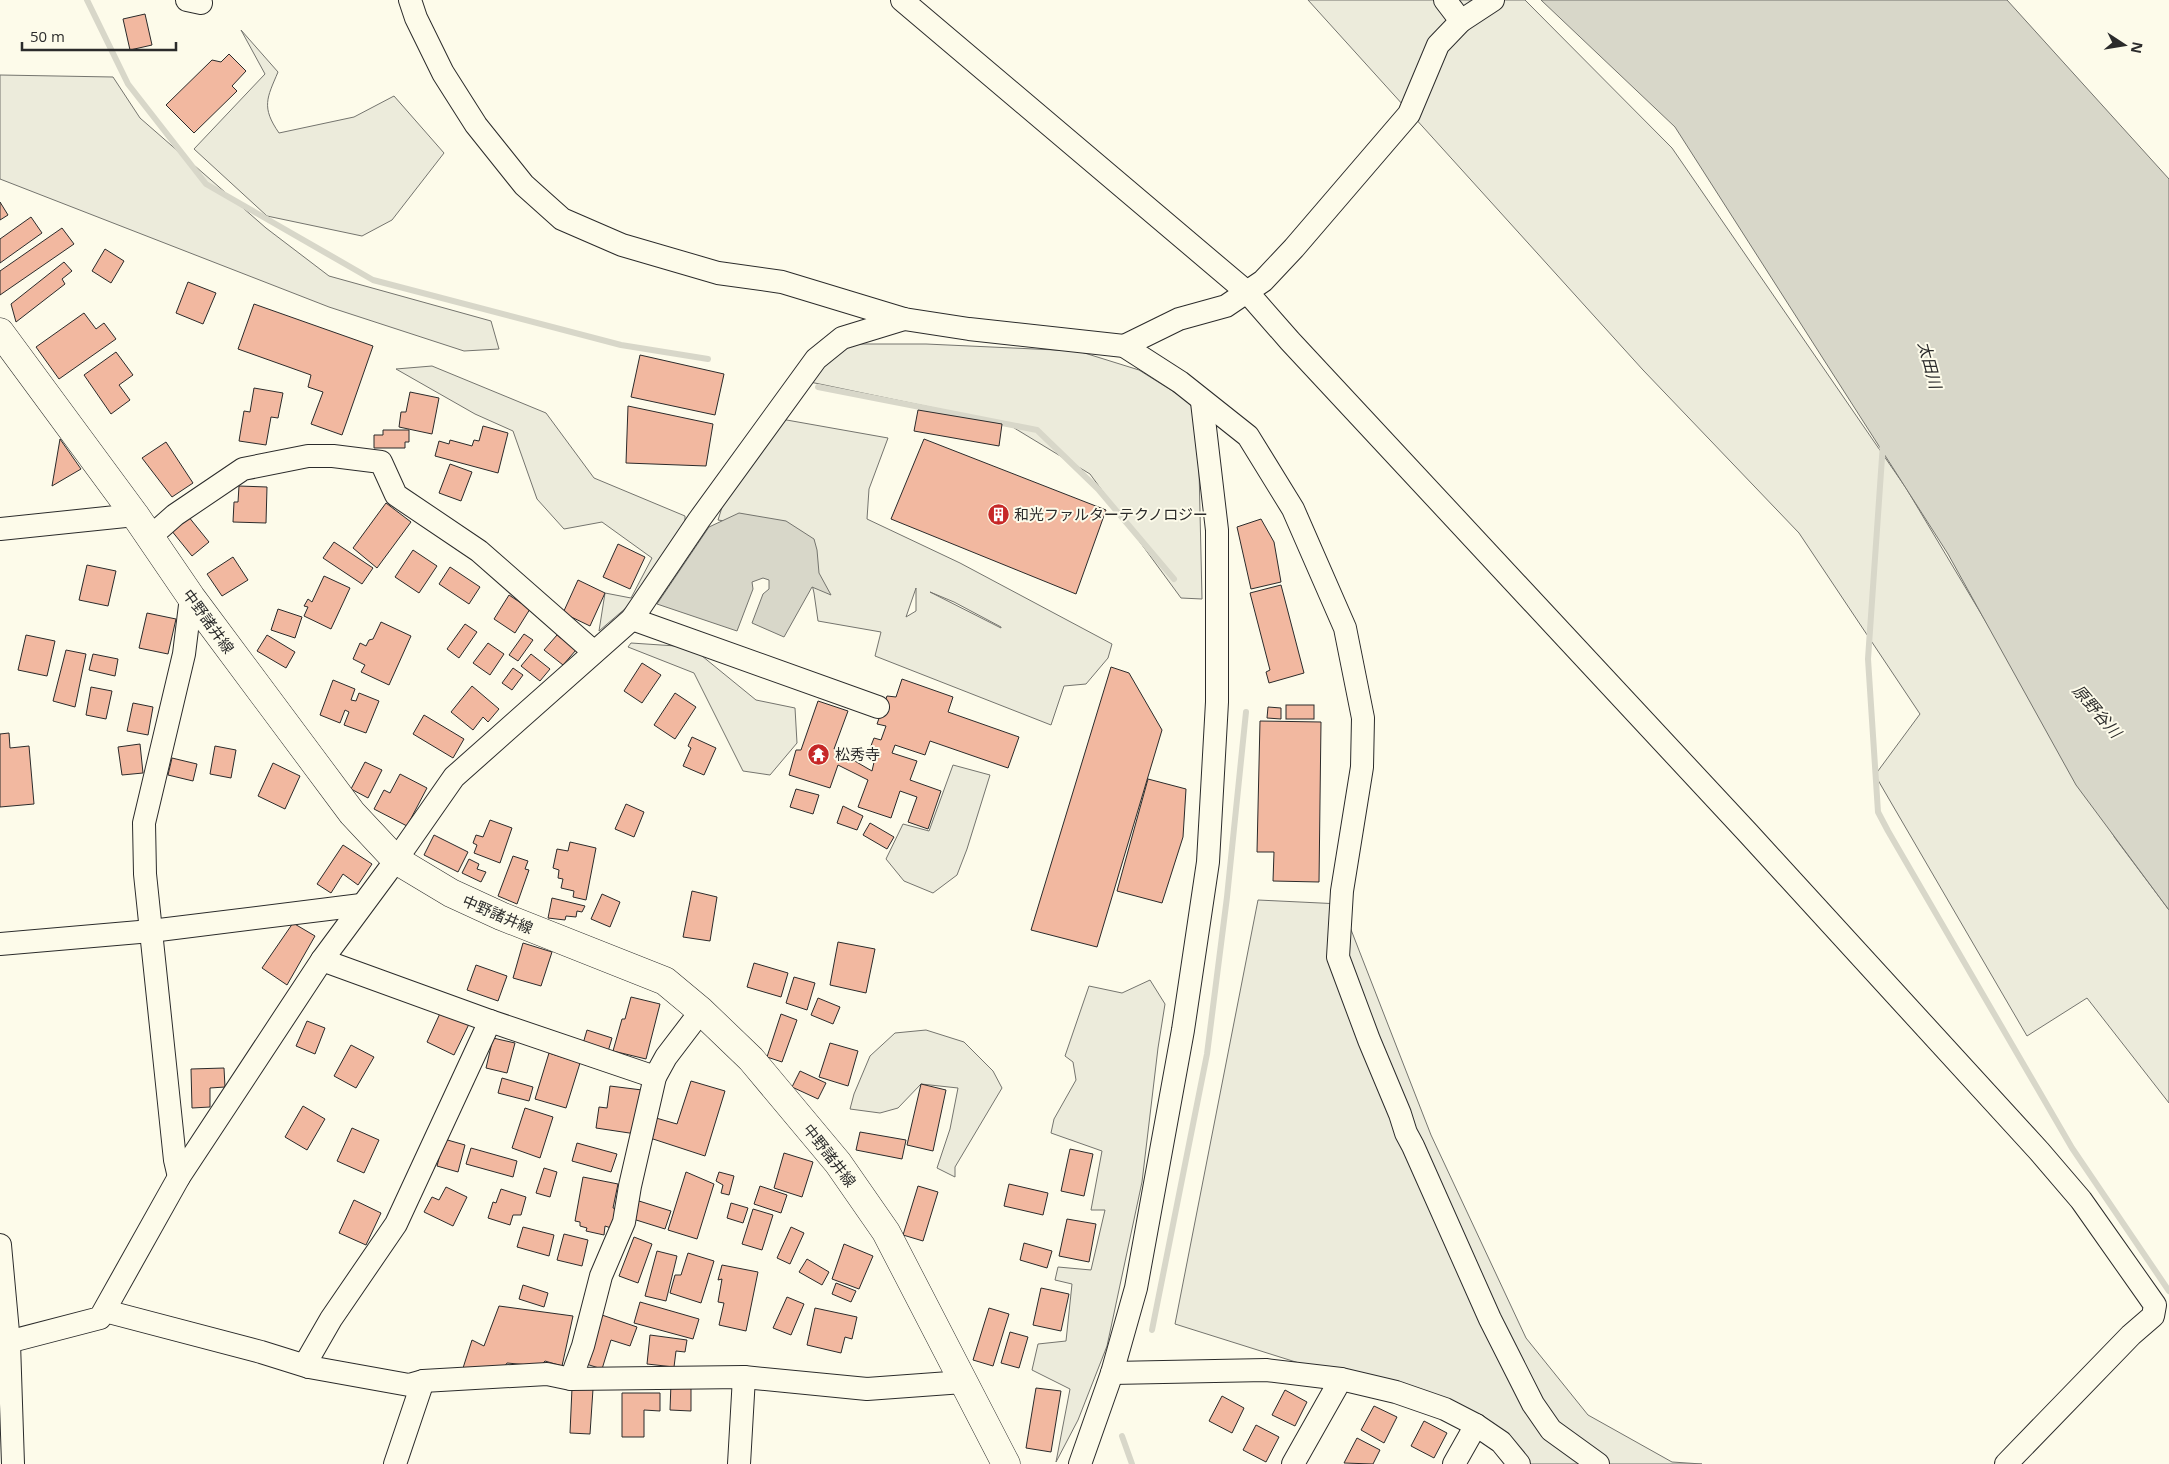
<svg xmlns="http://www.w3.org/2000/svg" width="2169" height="1464" viewBox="0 0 2169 1464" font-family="'Open Sans','Noto Sans JP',sans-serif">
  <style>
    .green { fill: #ecebdb; stroke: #74746e; fill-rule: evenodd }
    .water { fill: #d8d7c9; stroke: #74746e }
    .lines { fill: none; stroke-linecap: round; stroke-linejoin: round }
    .stream { stroke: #d8d7c9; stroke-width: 6 }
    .building { fill: #f2b8a0; stroke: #2b2b2b }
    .minor-casing { stroke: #2b2b2b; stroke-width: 24 }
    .major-casing { stroke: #2b2b2b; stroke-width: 29 }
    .minor { stroke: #fdfbea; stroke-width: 22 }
    .major { stroke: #fdfbea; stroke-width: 28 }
    .labels { text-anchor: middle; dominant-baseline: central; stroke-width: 4; stroke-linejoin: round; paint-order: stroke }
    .poi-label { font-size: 15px; fill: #2b2b2b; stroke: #fdfbea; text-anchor: start }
    .street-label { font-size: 15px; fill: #2b2b2b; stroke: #fdfbea }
    .water-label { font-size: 16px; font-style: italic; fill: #2b2b2b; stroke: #fdfbea }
  </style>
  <rect width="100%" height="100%" fill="#fdfbea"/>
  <g class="green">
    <polygon points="1308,0 1525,0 1672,148 1906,488 2115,838 2169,910 2169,1103 2087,998 2027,1036 1875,775 1920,714 1799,533 1643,370"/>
    <path d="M 241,30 L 278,72 C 267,98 261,107 279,133 L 354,117 L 394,96 L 444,153 L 392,220 L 362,236 L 267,216 L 194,149 L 265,74 Z"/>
    <polygon points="0,75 113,77 140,118 266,228 329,276 491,321 499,349 464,351 329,307 0,179"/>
    <polygon points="845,344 926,344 1078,351 1139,370 1193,404 1198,424 1202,599 1181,598 1090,474 1006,423 810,382"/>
    <polygon points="432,366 546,413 594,478 685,516 685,536 627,607 599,631 605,593 631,598 652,558 602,522 564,529 537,499 513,431 475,414 396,369"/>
    <path d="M 781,419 L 888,438 L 869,489 L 867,519 L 960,563 L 1112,644 L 1108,658 L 1086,684 L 1064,686 L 1051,725 L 875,656 L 881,632 L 818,621 L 814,593 L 805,554 L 744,524 L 718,520 L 729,485 ZM 916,588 L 916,611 L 906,617 ZM 930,592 L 954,602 L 1001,627 L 1001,628 Z"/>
    <polygon points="631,643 691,647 756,700 795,708 797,743 770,775 743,771 694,673 628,647"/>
    <polygon points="953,765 990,775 967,849 957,875 933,893 904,881 886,859 903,824 929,831"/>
    <polygon points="1258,900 1341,904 1431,1135 1526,1338 1588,1415 1672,1462 1702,1464 1517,1464 1445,1409 1175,1324"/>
    <polygon points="1150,980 1165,1004 1158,1048 1142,1182 1107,1346 1078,1420 1056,1462 1070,1389 1032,1370 1038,1344 1066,1341 1072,1284 1055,1280 1058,1267 1091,1270 1105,1210 1091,1210 1102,1151 1051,1133 1054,1119 1076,1080 1073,1062 1065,1056 1089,986 1122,993"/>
    <polygon points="926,1030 964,1042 993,1071 1002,1088 955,1167 955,1177 937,1168 950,1129 958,1088 921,1084 898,1108 880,1113 850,1109 854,1094 870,1056 895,1033"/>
  </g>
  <g class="water">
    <polygon points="1541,0 2007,0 2169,179 2169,910 2076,785 1948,554 1675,127"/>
    <polygon points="739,513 786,521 814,539 817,550 819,573 831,595 812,587 784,637 752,623 763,594 769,589 769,580 763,578 752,582 753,589 737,631 657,604 709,527"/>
  </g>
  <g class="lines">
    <g class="stream">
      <polyline points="87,0 128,84 206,184 373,280 621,345 708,359"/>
      <polyline points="818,387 1037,430 1098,489 1174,579"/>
      <polyline points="1883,443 1868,659 1878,812 1888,831 2072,1148 2169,1291"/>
      <polyline points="1152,1330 1207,1054 1227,897 1246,712"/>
      <polyline points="1122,1436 1132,1464"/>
    </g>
  </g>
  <g class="building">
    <polygon points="145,14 152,45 130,50 123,19"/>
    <polygon points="229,54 246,71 232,86 237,91 194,133 166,105 212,60 221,62"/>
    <polygon points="0,202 8,215 0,220"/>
    <polygon points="31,217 42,233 0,263 0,239"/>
    <polygon points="62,228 74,244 0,295 0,271"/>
    <polygon points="105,249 124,261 111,283 92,271"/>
    <polygon points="64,262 72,271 62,279 65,284 16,322 11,304"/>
    <polygon points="188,282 216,293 203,324 176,313"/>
    <polygon points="254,304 373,346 342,435 311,424 323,392 308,387 311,375 238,349"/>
    <polygon points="84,313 96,329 104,323 116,339 59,379 36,347"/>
    <polygon points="116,352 133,375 119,385 130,400 111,414 84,375"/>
    <polygon points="640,355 724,374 715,415 631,397"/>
    <polygon points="254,388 283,393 278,418 271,417 266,445 239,441 244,411 250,412"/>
    <polygon points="410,392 439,398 432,434 399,427 401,412 406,412"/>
    <polygon points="628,406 713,424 706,466 626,463"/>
    <polygon points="918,410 1002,424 999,446 914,431"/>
    <polygon points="483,426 508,433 498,473 435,456 439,441 449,444 450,440 472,446 474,440 479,441"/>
    <polygon points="383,430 409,430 409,442 405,442 405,448 374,448 374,435 383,435"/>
    <polygon points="60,439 81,469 52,486"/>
    <polygon points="924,439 1106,510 1076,594 891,519"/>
    <polygon points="166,442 193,483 172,497 142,458"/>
    <polygon points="450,464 472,472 461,501 439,493"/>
    <polygon points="239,486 267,487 266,523 233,522 234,502 238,502"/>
    <polygon points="386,503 411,522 377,568 353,548"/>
    <polygon points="188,516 209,542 192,556 171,530"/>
    <polygon points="1261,519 1274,542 1281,582 1251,589 1237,527"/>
    <polygon points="334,542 373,568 362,584 323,558"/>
    <polygon points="618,544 645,557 630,589 603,577"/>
    <polygon points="413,550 437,566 419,593 395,577"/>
    <polygon points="233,557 248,580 222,596 207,574"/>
    <polygon points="87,565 116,571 108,606 79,600"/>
    <polygon points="450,567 480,587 469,604 439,584"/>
    <polygon points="324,576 350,588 331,629 304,616 308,607 304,606 308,599 312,602"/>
    <polygon points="578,580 605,593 590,626 563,613"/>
    <polygon points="1281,585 1304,673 1269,683 1266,672 1270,670 1250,593"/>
    <polygon points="509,595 530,609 515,633 494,619"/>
    <polygon points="278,609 302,617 295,638 271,630"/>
    <polygon points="147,613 176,619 168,654 139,648"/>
    <polygon points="381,622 411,636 389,685 361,672 365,665 353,659 360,643 366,646 369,640 373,639"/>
    <polygon points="465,624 477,632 459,658 447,649"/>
    <polygon points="524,634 533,640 518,661 509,655"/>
    <polygon points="26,635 55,641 47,676 18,670"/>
    <polygon points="267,635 295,652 286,668 257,651"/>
    <polygon points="557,635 576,650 563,665 544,650"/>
    <polygon points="488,643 504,654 490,675 473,663"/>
    <polygon points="66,650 86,654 75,707 53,701"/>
    <polygon points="93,654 118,659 115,676 89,670"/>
    <polygon points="531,654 550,669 540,681 521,666"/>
    <polygon points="642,663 661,675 642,703 624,691"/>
    <polygon points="1111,667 1129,673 1162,730 1097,947 1031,930"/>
    <polygon points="513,668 523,675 512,690 502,683"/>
    <polygon points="902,679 953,697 948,712 1019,737 1008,768 930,741 925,755 895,745 892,753 917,761 910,780 941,791 928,829 908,822 917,797 900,791 891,818 858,807 868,780 838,765 830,788 789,775 796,750 801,750 818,701 848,711 834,749 872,771 875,758 867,756 874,738 881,740 886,726 877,724 887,696 896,697"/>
    <polygon points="333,680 355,689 351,700 356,701 359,693 379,701 366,733 344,725 349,712 345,710 340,723 320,715"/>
    <polygon points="472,686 499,709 488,722 483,717 473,730 451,712"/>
    <polygon points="91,687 112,691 106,719 86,715"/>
    <polygon points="675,693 696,707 675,739 654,725"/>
    <polygon points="133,703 153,707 148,735 127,731"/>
    <rect x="1286" y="705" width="28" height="14"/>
    <polygon points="1268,707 1281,708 1281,719 1267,718"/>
    <polygon points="424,715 464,739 453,758 413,734"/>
    <polygon points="1260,721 1321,722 1319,882 1273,881 1274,852 1257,852"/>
    <polygon points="9,733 10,748 29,746 34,804 0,807 0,734"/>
    <polygon points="692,737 716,748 704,775 683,766 691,748 688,746"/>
    <polygon points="140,744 143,773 122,775 118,747"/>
    <polygon points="215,746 236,750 231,778 210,774"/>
    <polygon points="172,758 197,764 193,781 168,775"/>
    <polygon points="365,762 382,770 368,798 351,789"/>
    <polygon points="273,763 300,776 285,809 258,796"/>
    <polygon points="400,774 427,788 407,826 374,809 384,790 390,793"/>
    <polygon points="1148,779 1186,789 1183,837 1162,903 1117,891"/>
    <polygon points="796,789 819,795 813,814 790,807"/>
    <polygon points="626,804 644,812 634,837 615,829"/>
    <polygon points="843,806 863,816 857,830 837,823"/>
    <polygon points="490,820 512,828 500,863 474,853 477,845 473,843 476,835 483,837"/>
    <polygon points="870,823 894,837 887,849 863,835"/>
    <polygon points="434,835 468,852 458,872 424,855"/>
    <polygon points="570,842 596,848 586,900 573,897 574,891 561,888 563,879 558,878 559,870 553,868 557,849 568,851"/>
    <polygon points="343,845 372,864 358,885 343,874 331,893 317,884"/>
    <polygon points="513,856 528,861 525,869 529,870 517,904 498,896"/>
    <polygon points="469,859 479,864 477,869 486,872 481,882 462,873"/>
    <polygon points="692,891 717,897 710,941 683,937"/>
    <polygon points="602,894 620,902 610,927 591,919"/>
    <polygon points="552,898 585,906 582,912 577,911 576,917 566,916 565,920 548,918"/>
    <polygon points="293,923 315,936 287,985 262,968"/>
    <polygon points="838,942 875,949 866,993 830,985"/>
    <polygon points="523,943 552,952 541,986 513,978"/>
    <polygon points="754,963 788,973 781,997 747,987"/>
    <polygon points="476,965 507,976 498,1001 467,990"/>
    <polygon points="794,977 815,983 807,1010 786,1003"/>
    <polygon points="631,997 660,1004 646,1059 613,1051 622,1019 625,1019"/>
    <polygon points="818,998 840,1007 833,1024 811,1015"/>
    <polygon points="442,1009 470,1022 454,1055 427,1042"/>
    <polygon points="781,1014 797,1020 782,1062 767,1057"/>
    <polygon points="307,1021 325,1028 315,1054 296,1046"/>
    <polygon points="587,1030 612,1038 607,1055 582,1047"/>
    <polygon points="493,1038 515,1043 507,1073 486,1068"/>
    <polygon points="830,1043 858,1051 848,1086 819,1077"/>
    <polygon points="351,1045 374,1057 356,1088 334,1076"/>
    <polygon points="549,1053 580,1063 566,1108 535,1099"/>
    <polygon points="224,1068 225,1087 210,1088 210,1107 192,1108 191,1069"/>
    <polygon points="800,1071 826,1083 818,1099 792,1087"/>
    <polygon points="502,1078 533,1087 529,1101 498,1093"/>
    <polygon points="691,1081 725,1091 705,1156 650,1138 656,1118 677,1124"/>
    <polygon points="921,1084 946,1090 933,1151 907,1145"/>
    <polygon points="610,1086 642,1090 636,1134 596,1128 599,1107 607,1108"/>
    <polygon points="303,1106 325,1119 307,1150 285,1137"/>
    <polygon points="525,1108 553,1117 540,1158 512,1148"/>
    <polygon points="352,1128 379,1140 364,1173 337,1161"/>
    <polygon points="860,1132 906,1140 902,1159 856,1150"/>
    <polygon points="444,1139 465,1145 458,1172 437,1166"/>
    <polygon points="577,1143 617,1154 611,1172 572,1161"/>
    <polygon points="471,1148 517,1161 513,1177 466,1164"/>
    <polygon points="1070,1149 1093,1154 1084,1196 1061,1191"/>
    <polygon points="784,1153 813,1162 802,1197 774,1188"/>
    <polygon points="544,1168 557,1172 550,1197 536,1193"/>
    <polygon points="686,1172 714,1184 697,1239 668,1230"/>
    <polygon points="719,1172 734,1176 729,1195 721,1193 723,1185 716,1181"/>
    <polygon points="583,1177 618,1184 613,1208 620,1210 618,1220 613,1219 611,1228 605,1226 604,1235 586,1231 587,1228 580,1226 580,1222 575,1221"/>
    <polygon points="1009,1184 1048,1193 1043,1215 1004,1206"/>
    <polygon points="760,1186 787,1195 781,1213 754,1204"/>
    <polygon points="918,1186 938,1192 923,1241 903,1235"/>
    <polygon points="446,1187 467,1197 453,1226 424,1212 432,1197 439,1200"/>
    <polygon points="501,1189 526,1197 521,1215 513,1215 510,1225 488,1218 493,1202 496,1203"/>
    <polygon points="354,1200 381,1213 366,1245 339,1233"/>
    <polygon points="639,1201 671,1211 665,1229 633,1219"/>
    <polygon points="731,1203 748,1208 743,1223 727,1218"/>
    <polygon points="753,1209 773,1215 762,1250 742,1244"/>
    <polygon points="1067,1219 1096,1224 1089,1262 1059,1256"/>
    <polygon points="523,1227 554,1235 549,1256 517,1247"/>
    <polygon points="791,1227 804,1233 790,1264 777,1258"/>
    <polygon points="564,1234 588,1240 582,1266 557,1260"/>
    <polygon points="634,1237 652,1244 638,1283 619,1276"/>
    <polygon points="1024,1243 1052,1251 1047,1268 1020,1260"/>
    <polygon points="844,1244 873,1256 859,1289 832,1279"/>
    <polygon points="657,1251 677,1256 666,1301 645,1296"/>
    <polygon points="688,1253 714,1261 701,1303 670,1293 675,1275 681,1275"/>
    <polygon points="807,1259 829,1272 822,1285 799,1272"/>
    <polygon points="722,1265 758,1272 746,1331 719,1325 724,1303 718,1302 722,1279 718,1280"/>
    <polygon points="836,1283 856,1291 851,1302 832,1294"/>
    <polygon points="523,1285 548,1293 544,1307 519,1299"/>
    <polygon points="1041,1288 1069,1294 1061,1331 1033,1325"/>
    <polygon points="787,1297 804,1304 791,1335 773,1328"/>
    <polygon points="640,1302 699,1319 693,1339 634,1323"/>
    <polygon points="499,1306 573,1316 562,1366 545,1361 540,1366 507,1363 504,1367 463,1368 472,1340 484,1346"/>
    <polygon points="815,1308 857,1317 852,1339 845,1337 841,1353 807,1345"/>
    <polygon points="989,1308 1009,1314 993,1366 973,1360"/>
    <polygon points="599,1314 637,1327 630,1346 611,1340 602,1369 583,1363"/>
    <polygon points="1010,1332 1028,1337 1019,1368 1001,1363"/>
    <polygon points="650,1335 687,1340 685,1352 676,1351 674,1367 647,1364"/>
    <polygon points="671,1383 691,1384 691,1411 670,1410"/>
    <polygon points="572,1388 593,1389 590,1434 570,1433"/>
    <polygon points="1036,1388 1061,1391 1051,1452 1026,1448"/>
    <polygon points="1285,1390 1307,1402 1295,1426 1272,1415"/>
    <polygon points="622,1393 660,1393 660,1411 644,1410 644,1437 622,1437"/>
    <polygon points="1222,1396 1244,1408 1232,1433 1209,1421"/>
    <polygon points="1374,1406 1397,1417 1384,1443 1361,1430"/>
    <polygon points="1424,1421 1447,1433 1434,1458 1411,1446"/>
    <polygon points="1256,1425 1279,1437 1266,1462 1243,1450"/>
    <polygon points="1357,1438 1380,1450 1373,1464 1344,1463"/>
  </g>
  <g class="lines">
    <defs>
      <g id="minor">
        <polyline points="187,0 201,3"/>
        <polyline points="410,0 416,18 443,73 476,125 524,185 562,219 622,245 718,273 782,282 904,319 969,329 1124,346 1180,382 1248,436 1293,509 1345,628 1363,718 1362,767 1342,891 1338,957 1369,1040 1400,1114 1406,1133 1413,1146 1490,1319 1533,1404 1551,1430 1598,1464"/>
        <polyline points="902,0 1248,293 1290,341 1748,833 2039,1151 2081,1200 2155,1305 2153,1316 2131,1335 2006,1464"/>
        <polyline points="1445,0 1461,21"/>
        <polyline points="1124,346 1179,319 1226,306 1263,281 1294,248 1409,114 1438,45 1461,21 1493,0"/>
        <polyline points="0,529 135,515"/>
        <polyline points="149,538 175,515 243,469 308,456 333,456 381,462 396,495 479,551 594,652"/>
        <polyline points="632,619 878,707"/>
        <polyline points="0,944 151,931 361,905"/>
        <polyline points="322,960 490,1021 655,1077"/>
        <polyline points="179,1177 175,1160 145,874 144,823 184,654 191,597"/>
        <polyline points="0,1245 9,1343 13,1464"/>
        <polyline points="105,1311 261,1352 309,1367 409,1385 423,1381 547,1374 571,1379 744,1377 867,1389 963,1382"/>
        <polyline points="0,1344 100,1318 179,1177 322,960 396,860 454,777 632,619 699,520 816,359 842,338 904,319"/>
        <polyline points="309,1367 308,1359 331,1319 396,1224 490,1021"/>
        <polyline points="1112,1373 1266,1370 1341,1379 1396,1392 1445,1409 1476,1425 1501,1442 1519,1464"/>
        <polyline points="571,1379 583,1346 601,1276 624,1222 630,1186 655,1077 666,1057 701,1011"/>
        <polyline points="395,1464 423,1381"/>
        <polyline points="739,1464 744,1377"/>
        <polyline points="1080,1464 1112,1373 1136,1288 1183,1030 1208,862 1217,702 1217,530 1202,402"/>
        <polyline points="1293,1464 1341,1379"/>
        <polyline points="1454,1464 1476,1425"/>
      </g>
      <polyline id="major" points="0,332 135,515 191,597 352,813 396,860 451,893 501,916 665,981 701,1011 751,1059 838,1163 886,1232 1006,1464"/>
    </defs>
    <use href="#minor" class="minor-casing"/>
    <use href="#major" class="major-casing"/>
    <use href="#minor" class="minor"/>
    <use href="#major" class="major"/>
  </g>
  <defs>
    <symbol id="building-disc" viewBox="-11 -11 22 22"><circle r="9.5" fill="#c62828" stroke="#fdfbea"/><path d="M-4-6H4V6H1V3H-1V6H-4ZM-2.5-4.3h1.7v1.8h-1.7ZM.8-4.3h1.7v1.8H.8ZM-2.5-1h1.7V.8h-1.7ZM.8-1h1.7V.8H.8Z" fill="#fff"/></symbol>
    <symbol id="temple-disc" viewBox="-11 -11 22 22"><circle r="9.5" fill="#c62828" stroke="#fdfbea"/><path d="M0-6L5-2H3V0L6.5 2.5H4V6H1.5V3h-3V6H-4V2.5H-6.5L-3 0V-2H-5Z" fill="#fff"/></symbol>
  </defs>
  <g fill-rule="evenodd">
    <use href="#building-disc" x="986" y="502" width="25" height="25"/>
    <use href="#temple-disc" x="806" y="742" width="25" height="25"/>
  </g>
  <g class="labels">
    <g class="poi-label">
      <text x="1014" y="514">和光ファルターテクノロジー</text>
      <text x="835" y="754">松秀寺</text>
    </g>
    <g class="street-label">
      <text transform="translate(209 621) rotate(54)">中野諸井線</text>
      <text transform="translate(498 914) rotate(23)">中野諸井線</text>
      <text transform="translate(830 1155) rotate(52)">中野諸井線</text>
    </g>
    <g class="water-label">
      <text transform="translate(1930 365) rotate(75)">太田川</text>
      <text transform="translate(2097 711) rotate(49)">原野谷川</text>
    </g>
  </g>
  <g transform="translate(2124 45) rotate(102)" stroke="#fdfbea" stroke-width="4" paint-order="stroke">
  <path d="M0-4L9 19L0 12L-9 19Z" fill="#2b2b2b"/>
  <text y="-8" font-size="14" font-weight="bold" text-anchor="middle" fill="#2b2b2b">N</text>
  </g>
  <path d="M22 42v8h154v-8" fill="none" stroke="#2b2b2b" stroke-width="2.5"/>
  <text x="30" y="42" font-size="15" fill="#2b2b2b" stroke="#fdfbea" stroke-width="4" paint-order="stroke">50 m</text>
</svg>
